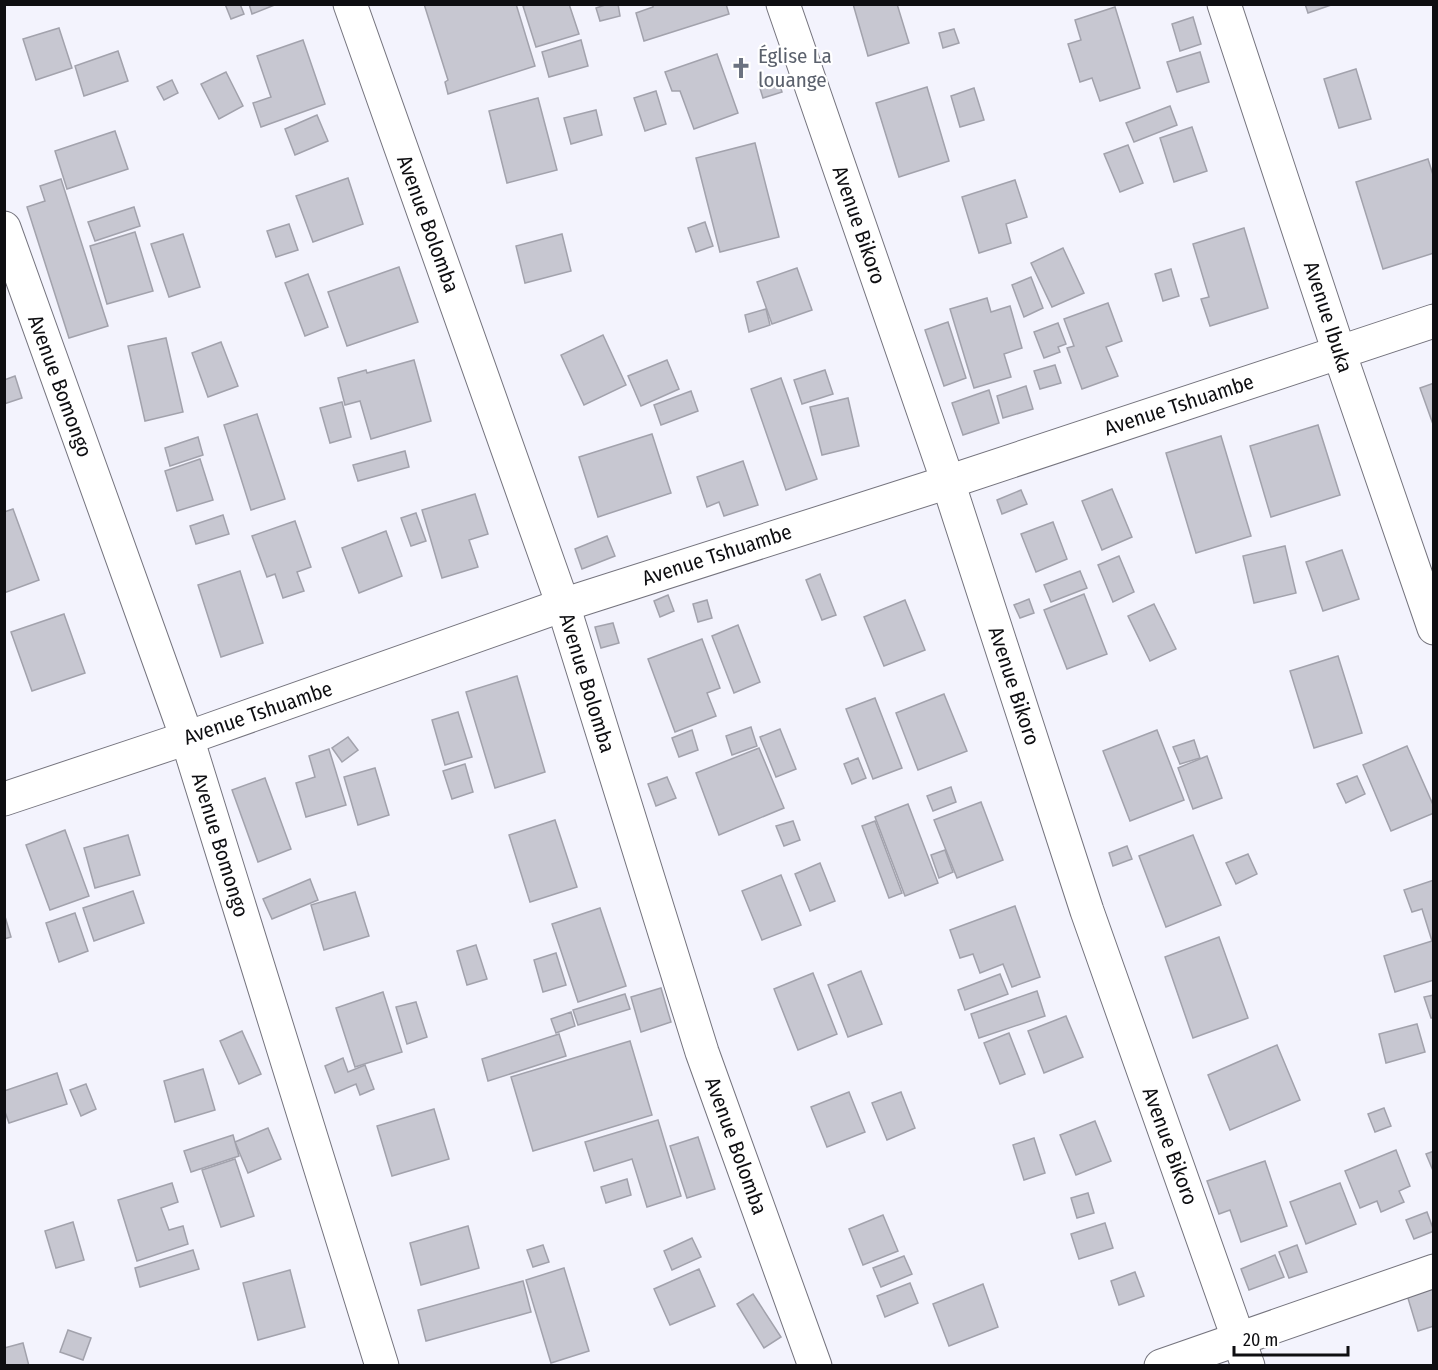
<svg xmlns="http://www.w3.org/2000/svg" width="1438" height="1370" viewBox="0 0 1438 1370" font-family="'Fira Sans Condensed',sans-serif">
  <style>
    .building { fill: #c7c7d1; stroke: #a2a2ac; stroke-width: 1.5 }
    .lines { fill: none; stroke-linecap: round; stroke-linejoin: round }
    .minor-casing { stroke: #75747e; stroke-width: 35 }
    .minor { stroke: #fff; stroke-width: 33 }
    .labels { text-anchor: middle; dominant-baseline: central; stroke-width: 4.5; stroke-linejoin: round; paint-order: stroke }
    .worship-label { font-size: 21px; fill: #5b616d; stroke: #fff; text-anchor: start }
    .street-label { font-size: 21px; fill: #0e0e11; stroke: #fff }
  </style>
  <rect width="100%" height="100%" fill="#f3f3fd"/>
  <g class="building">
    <polygon points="225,4 240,4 244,14 231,19"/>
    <polygon points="249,4 277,4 252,14"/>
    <polygon points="424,4 516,4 535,66 448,94 445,82 448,80"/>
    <polygon points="529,4 569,4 579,34 536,47 523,6"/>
    <polygon points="608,4 618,4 620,16 600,21 596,8"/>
    <polygon points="653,4 726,4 729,14 644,41 636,13 653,7"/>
    <polygon points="853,4 897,4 909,43 868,56"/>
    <polygon points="1305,4 1334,4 1308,13"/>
    <polygon points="1115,7 1140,88 1100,101 1092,78 1080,82 1068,44 1081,40 1075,20"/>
    <polygon points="1193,17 1201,44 1180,51 1172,24"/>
    <polygon points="59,28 72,68 36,80 23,39"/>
    <polygon points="954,29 959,43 943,48 939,33"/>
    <polygon points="303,40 325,104 261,127 253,103 271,97 257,56"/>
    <polygon points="581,40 588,66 549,77 542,52"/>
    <polygon points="118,51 128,81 84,96 75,66"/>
    <polygon points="1200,52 1209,82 1177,92 1167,62"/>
    <polygon points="717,54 738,113 694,129 680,91 672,91 665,72"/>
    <polygon points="1356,69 1371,119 1339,128 1324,79"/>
    <polygon points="226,72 243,106 219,119 201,84"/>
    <polygon points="777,76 782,92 763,98 758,82"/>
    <polygon points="172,80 178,93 164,100 157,87"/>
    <polygon points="927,87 949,161 899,177 876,103"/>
    <polygon points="974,88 984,120 960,127 951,96"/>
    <polygon points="656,91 666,124 645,131 634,98"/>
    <polygon points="538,98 557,170 507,183 489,111"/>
    <polygon points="1170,106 1177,125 1134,142 1126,123"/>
    <polygon points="596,110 602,135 571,144 564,118"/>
    <polygon points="317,115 328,141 295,155 285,129"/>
    <polygon points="1192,127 1207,171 1174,182 1160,138"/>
    <polygon points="115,131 128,169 67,189 55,151"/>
    <polygon points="755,143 779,237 720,252 696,158"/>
    <polygon points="1128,145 1143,183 1120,192 1104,154"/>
    <polygon points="1428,159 1434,178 1434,253 1383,269 1356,182"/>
    <polygon points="348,178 363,224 313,242 296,196"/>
    <polygon points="61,179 108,326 69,338 27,207 45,201 40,186"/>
    <polygon points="1015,180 1027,217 1006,224 1011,243 979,253 962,197"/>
    <polygon points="134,207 140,226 95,241 88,222"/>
    <polygon points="705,222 713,246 696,252 688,228"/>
    <polygon points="289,224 298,250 276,257 267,231"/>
    <polygon points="1244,228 1268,308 1210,326 1201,299 1209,297 1193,244"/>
    <polygon points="135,232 153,291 107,304 90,246"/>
    <polygon points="183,234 200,287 169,297 151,244"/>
    <polygon points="562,234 571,271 525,283 516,246"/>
    <polygon points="1063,248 1084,293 1052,307 1031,263"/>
    <polygon points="399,267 418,322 347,346 328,292"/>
    <polygon points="797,268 812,310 772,324 757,282"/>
    <polygon points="1171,269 1179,296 1163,301 1155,274"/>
    <polygon points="308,274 328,327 305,336 285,283"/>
    <polygon points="1031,277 1043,308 1024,317 1012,285"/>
    <polygon points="987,298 991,312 1010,306 1022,348 1004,354 1011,377 974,388 950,309"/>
    <polygon points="1108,303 1122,341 1106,347 1118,376 1082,389 1067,348 1074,346 1064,319"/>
    <polygon points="766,309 770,325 749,332 745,315"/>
    <polygon points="948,322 966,378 944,386 925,330"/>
    <polygon points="1058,323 1066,344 1058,347 1060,352 1044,358 1034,332"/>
    <polygon points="603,335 626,385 584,405 561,355"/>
    <polygon points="166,338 183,412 145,421 128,346"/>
    <polygon points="221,342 238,386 208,397 192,353"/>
    <polygon points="414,360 431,421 371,439 360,401 345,405 338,378 366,370 367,373"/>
    <polygon points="667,360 679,389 641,406 628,376"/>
    <polygon points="1055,365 1061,383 1040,389 1034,371"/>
    <polygon points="825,370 833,394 802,404 794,380"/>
    <polygon points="15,376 22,398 4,404 4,380"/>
    <polygon points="781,378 817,479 786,490 751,389"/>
    <polygon points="1434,383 1434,427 1420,388"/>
    <polygon points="1026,386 1033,409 1003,418 997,396"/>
    <polygon points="989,390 999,423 963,435 952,403"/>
    <polygon points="691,391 698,411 661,425 654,405"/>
    <polygon points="848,398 859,446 822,455 810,407"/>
    <polygon points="342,402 351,437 330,443 320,408"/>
    <polygon points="257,414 285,499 251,510 224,425"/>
    <polygon points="1318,425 1340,495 1271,517 1250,446"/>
    <polygon points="652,434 671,493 598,517 579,457"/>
    <polygon points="1221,436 1251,536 1196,553 1166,453"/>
    <polygon points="198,437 203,455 170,466 165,448"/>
    <polygon points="405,451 409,467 358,481 353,465"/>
    <polygon points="200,459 213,500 177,511 165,471"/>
    <polygon points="743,461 758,505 724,516 719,502 707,507 697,477"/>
    <polygon points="1112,489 1132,537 1102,550 1082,501"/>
    <polygon points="1021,490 1027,504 1002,514 997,500"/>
    <polygon points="475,494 488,534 469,540 478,567 442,578 422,510"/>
    <polygon points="13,509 39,580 4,593 4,512"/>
    <polygon points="416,513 426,541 411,546 401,518"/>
    <polygon points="223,515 229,534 196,544 190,526"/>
    <polygon points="295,521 311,567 297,572 304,591 283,598 275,574 267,577 252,536"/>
    <polygon points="1053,522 1067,559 1036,572 1021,534"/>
    <polygon points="386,531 402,576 359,593 342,548"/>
    <polygon points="607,536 615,556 582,569 575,549"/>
    <polygon points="1285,546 1296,593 1254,603 1243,556"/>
    <polygon points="1342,550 1359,599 1323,611 1306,562"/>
    <polygon points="1119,556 1134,592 1113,602 1098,565"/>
    <polygon points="240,571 263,643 221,657 198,585"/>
    <polygon points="1080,571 1087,588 1051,602 1044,585"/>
    <polygon points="820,574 836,615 822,620 806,580"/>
    <polygon points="1084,594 1107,654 1067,669 1044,610"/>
    <polygon points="668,595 674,611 660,617 654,601"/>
    <polygon points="1029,599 1034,613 1020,618 1014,605"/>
    <polygon points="707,600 712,618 698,622 693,604"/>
    <polygon points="905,600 925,650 884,666 864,617"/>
    <polygon points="1154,604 1176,649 1150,661 1128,616"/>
    <polygon points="64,614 85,673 32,691 11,632"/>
    <polygon points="613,623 619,643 601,648 595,627"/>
    <polygon points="738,625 760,682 734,693 712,636"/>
    <polygon points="702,639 720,688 707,693 716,716 675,732 648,659"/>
    <polygon points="1338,656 1362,733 1314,748 1290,671"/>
    <polygon points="517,676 545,772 495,788 466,692"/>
    <polygon points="944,694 967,751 918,770 896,713"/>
    <polygon points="875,698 902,768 873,779 846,709"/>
    <polygon points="458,712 472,757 445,765 432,720"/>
    <polygon points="751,727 757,746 732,755 726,736"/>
    <polygon points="780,729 796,769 776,777 760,737"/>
    <polygon points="692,730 698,750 679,757 672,738"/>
    <polygon points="1157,730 1184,800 1130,821 1103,751"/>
    <polygon points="348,737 358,750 342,762 332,748"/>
    <polygon points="1194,740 1200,758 1180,764 1173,747"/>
    <polygon points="1407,746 1434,807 1434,813 1391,831 1363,765"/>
    <polygon points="759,748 784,808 719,835 696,773"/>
    <polygon points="329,749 346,805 306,817 296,783 315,777 309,756"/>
    <polygon points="1207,756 1222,798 1193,809 1178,768"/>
    <polygon points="858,758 866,778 852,784 844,764"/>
    <polygon points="465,764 473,792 452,799 443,771"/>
    <polygon points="375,768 389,815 358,825 344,777"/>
    <polygon points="1357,776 1365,794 1346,803 1337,784"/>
    <polygon points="667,777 676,798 656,806 648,784"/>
    <polygon points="265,778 291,849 258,862 232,790"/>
    <polygon points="951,787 956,802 933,811 927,796"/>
    <polygon points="981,802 1003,860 957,878 934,820"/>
    <polygon points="908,804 938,883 905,896 875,817"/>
    <polygon points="555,820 577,887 530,902 509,835"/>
    <polygon points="793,821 800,840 784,846 776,826"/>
    <polygon points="875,821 902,893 889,898 862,826"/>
    <polygon points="65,830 89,896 50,910 26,845"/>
    <polygon points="128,835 140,875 95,888 84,848"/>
    <polygon points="1193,835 1221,905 1166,927 1139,856"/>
    <polygon points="1127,846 1132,859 1113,866 1109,853"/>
    <polygon points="945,850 953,872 939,878 931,855"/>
    <polygon points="1248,854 1257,874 1236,884 1226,863"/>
    <polygon points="820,863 835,901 810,911 795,874"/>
    <polygon points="781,875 801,925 762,940 742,891"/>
    <polygon points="310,879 318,900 272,919 263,899"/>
    <polygon points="1434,880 1434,980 1395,992 1384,956 1432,941 1422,909 1412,912 1404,890"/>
    <polygon points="133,891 144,923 94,941 83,908"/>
    <polygon points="355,892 369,936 324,950 311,905"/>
    <polygon points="1015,906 1040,977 1012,987 1003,964 980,973 973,954 960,958 950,930"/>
    <polygon points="600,908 626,986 578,1002 552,924"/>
    <polygon points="4,913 11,937 4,939"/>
    <polygon points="75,913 88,951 59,962 46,923"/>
    <polygon points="1219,937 1248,1018 1193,1038 1165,957"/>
    <polygon points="476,945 487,979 467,985 457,951"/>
    <polygon points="556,953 566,985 543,992 534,960"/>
    <polygon points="861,971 882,1024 848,1037 828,985"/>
    <polygon points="813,973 837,1034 798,1050 774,989"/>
    <polygon points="1000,974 1008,994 965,1010 958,990"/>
    <polygon points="661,988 671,1022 641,1032 631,997"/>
    <polygon points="1037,991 1045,1016 979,1038 971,1014"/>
    <polygon points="383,992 402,1052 355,1067 336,1008"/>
    <polygon points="625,994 630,1009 578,1025 573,1010"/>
    <polygon points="1434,995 1434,1018 1431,1018 1424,997"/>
    <polygon points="416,1002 427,1037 407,1044 396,1007"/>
    <polygon points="571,1012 575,1026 556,1033 551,1019"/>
    <polygon points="1066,1016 1083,1057 1044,1073 1028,1031"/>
    <polygon points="1417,1024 1425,1052 1386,1063 1379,1034"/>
    <polygon points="242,1031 261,1074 239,1084 220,1041"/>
    <polygon points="1009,1033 1025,1074 1000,1084 984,1043"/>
    <polygon points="559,1034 566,1056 488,1081 482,1059"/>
    <polygon points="630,1041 652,1115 533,1151 511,1077"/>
    <polygon points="1277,1045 1300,1100 1230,1130 1208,1075"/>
    <polygon points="343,1058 348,1072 365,1065 374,1089 360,1095 356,1084 335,1093 325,1066"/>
    <polygon points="203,1069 215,1110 175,1122 164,1081"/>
    <polygon points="57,1073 67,1104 9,1123 4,1109 4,1091"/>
    <polygon points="86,1084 96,1109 81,1116 70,1090"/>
    <polygon points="849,1092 865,1132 827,1147 811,1107"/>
    <polygon points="901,1092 915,1128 887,1140 872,1103"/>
    <polygon points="1384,1108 1391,1126 1375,1132 1368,1114"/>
    <polygon points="434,1109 449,1159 392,1176 377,1126"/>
    <polygon points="658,1120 681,1196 647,1207 632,1159 594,1171 585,1142"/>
    <polygon points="1095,1121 1111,1161 1076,1175 1060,1135"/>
    <polygon points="268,1128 281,1159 248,1173 235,1142"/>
    <polygon points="233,1135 239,1156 191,1172 184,1151"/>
    <polygon points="698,1137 715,1189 687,1198 670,1146"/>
    <polygon points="1034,1138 1045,1173 1024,1180 1013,1145"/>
    <polygon points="1396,1150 1410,1186 1399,1191 1404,1202 1381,1212 1377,1201 1360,1208 1345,1171"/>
    <polygon points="1434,1151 1434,1173 1426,1154"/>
    <polygon points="235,1159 254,1216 221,1227 202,1170"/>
    <polygon points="1265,1161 1287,1226 1241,1242 1230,1210 1219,1214 1207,1181"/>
    <polygon points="627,1179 631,1195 606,1203 601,1187"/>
    <polygon points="172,1183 178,1202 161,1208 169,1230 183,1226 188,1244 137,1261 118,1200"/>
    <polygon points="1340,1183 1356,1224 1306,1244 1290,1202"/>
    <polygon points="1088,1193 1094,1213 1077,1218 1071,1198"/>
    <polygon points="1427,1212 1434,1231 1414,1239 1406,1220"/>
    <polygon points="883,1215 898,1251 863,1265 849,1229"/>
    <polygon points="73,1222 84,1260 56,1268 45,1231"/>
    <polygon points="1105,1223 1113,1248 1079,1259 1071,1234"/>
    <polygon points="468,1226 479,1268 421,1285 410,1243"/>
    <polygon points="692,1238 701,1257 672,1270 664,1251"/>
    <polygon points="543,1245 549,1262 533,1267 527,1250"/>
    <polygon points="1297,1245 1307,1272 1289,1278 1279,1252"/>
    <polygon points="193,1250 199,1269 140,1287 135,1268"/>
    <polygon points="1275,1255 1284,1277 1249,1290 1241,1269"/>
    <polygon points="904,1256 912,1274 881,1287 873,1268"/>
    <polygon points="564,1268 589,1351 551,1363 526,1280"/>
    <polygon points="699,1269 715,1306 670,1325 654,1289"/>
    <polygon points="290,1270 305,1327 258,1340 243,1283"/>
    <polygon points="1135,1272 1144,1296 1119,1305 1111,1281"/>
    <polygon points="523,1281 531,1312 426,1341 418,1310"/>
    <polygon points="910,1283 918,1303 885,1317 877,1296"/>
    <polygon points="983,1284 998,1327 949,1346 933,1304"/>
    <polygon points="1434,1286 1434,1326 1418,1331 1407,1295"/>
    <polygon points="753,1294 781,1337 764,1348 737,1304"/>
    <polygon points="68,1330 91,1338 83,1360 60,1352"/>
    <polygon points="23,1343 29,1366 4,1366 4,1348"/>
  </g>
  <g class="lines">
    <defs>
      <g id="minor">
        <polyline points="350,4 563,605 702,1052 815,1366"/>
        <polyline points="783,4 948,482 1087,911 1248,1366"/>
        <polyline points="1224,4 1339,352 1434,628"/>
        <polyline points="4,228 187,738 382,1366"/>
        <polyline points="4,799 187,738 563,605 948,482 1434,321"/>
        <polyline points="1161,1366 1434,1271"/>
      </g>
    </defs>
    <use href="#minor" class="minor-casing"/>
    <use href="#minor" class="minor"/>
  </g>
  <defs>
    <symbol id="church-bare" viewBox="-9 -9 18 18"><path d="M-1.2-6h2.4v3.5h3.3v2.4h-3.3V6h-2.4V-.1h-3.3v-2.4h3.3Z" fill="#6b7280" stroke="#fff" stroke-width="2.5" paint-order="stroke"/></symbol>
  </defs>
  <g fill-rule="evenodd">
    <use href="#church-bare" x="726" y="53" width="30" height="30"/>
  </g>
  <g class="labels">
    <g class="worship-label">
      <text x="758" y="56">Église La<tspan x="758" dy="24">louange</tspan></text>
    </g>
    <g class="street-label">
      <text transform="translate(428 224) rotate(70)">Avenue Bolomba</text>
      <text transform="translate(859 225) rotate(71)">Avenue Bikoro</text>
      <text transform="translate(1328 317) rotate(72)">Avenue Ibuka</text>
      <text transform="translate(60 386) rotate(70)">Avenue Bomongo</text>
      <text transform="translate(1179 405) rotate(-18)">Avenue Tshuambe</text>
      <text transform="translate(717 555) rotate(-18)">Avenue Tshuambe</text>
      <text transform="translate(587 683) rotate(73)">Avenue Bolomba</text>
      <text transform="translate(1014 686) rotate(72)">Avenue Bikoro</text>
      <text transform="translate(258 713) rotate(-19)">Avenue Tshuambe</text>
      <text transform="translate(220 845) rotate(73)">Avenue Bomongo</text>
      <text transform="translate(736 1146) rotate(70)">Avenue Bolomba</text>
      <text transform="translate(1170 1146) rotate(70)">Avenue Bikoro</text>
    </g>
  </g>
  <rect width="1438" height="1370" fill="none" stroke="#0e0e11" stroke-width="12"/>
  <path d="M1234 1346v9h114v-9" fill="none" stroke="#0e0e11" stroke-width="3"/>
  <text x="1243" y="1346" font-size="18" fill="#0e0e11" stroke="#ffffff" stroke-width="4.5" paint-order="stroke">20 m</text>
</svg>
